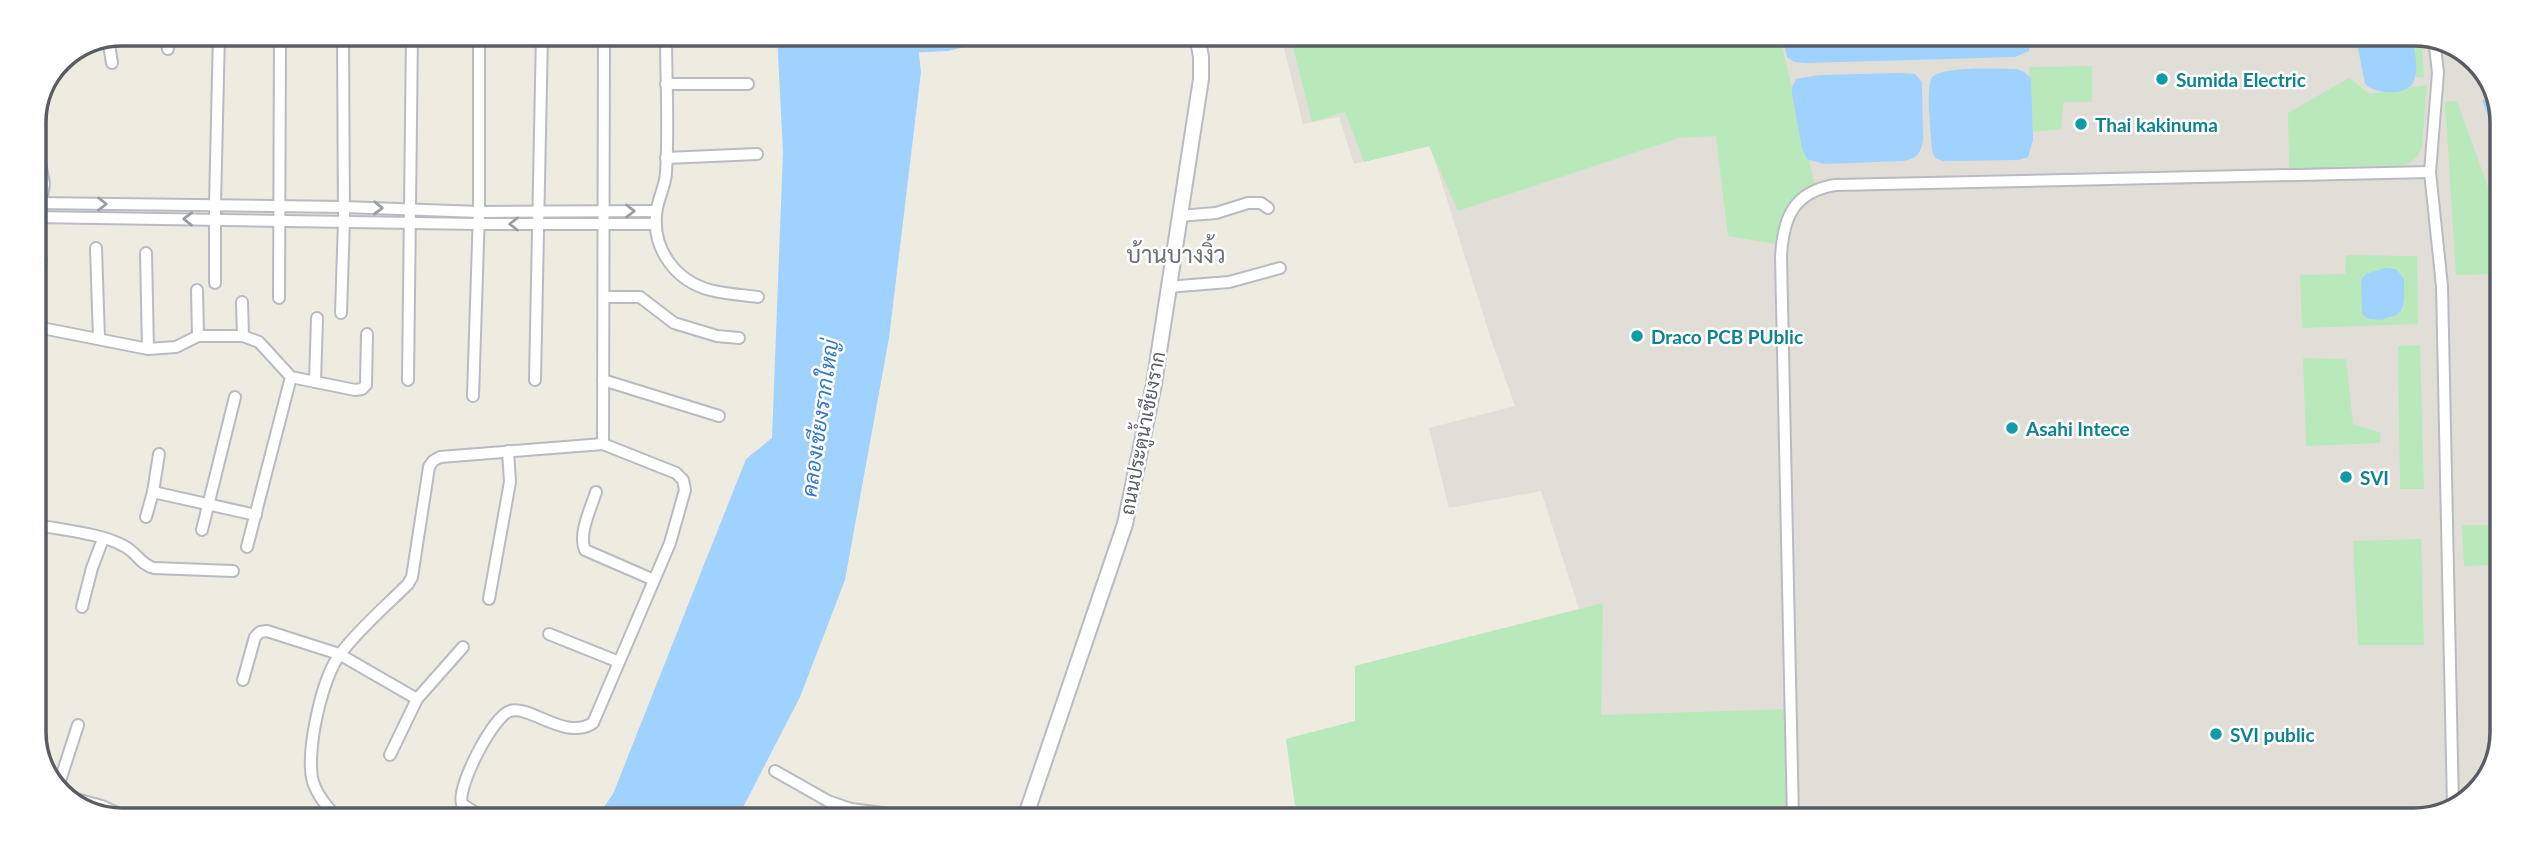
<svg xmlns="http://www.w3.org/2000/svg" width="2535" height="854" viewBox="0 0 2535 854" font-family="Lato,Sarabun,sans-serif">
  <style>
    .industrial { fill: #e1ded8 }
    .green { fill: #b9e9bb }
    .water { fill: #9fd2ff }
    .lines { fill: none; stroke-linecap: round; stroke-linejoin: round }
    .canal { stroke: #9fd2ff; stroke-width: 10 }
    .minor-casing { stroke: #b8bbc1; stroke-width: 14 }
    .tertiary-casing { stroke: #b8bbc1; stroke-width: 18 }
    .minor { stroke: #fff; stroke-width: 10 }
    .tertiary { stroke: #fff; stroke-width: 14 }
    .oneway { stroke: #9b9ea1 }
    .culture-dot { fill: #0f9aa8; stroke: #fff; stroke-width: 2.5 }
    .labels { text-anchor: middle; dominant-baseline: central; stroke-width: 5; stroke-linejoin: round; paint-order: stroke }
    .culture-label { font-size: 19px; font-weight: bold; fill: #0d838f; stroke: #fff; text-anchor: start }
    .street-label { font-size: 19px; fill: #595d63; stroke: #fff }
    .water-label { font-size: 21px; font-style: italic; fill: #3376c6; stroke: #fff }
    .quarter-label { font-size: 23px; fill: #6a6f75; stroke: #fff }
    .rim { fill: none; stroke: #595d63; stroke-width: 3.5 }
  </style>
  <rect width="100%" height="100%" fill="#eeebe0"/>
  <polygon class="industrial" points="1281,36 2441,38 2483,68 2494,97 2482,100 2501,153 2497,760 2467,803 2414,821 1297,819 1286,739 1355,721 1355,666 1579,609 1541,491 1449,508 1429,428 1515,406 1491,339 1430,146 1354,164 1339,117 1303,124"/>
  <g class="green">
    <path d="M 1290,36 L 1780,37 L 1815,185 C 1784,196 1782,215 1775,244 L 1728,236 L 1716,136 L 1679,138 L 1458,211 L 1429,146 L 1364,162 L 1345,112 L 1312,122 Z"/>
    <polygon points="2411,38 2422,38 2424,78 2416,77 2415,49"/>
    <polygon points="2092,66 2092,102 2064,102 2061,129 2033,132 2029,67"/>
    <polygon points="2349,78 2370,94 2427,85 2422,148 2416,158 2406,165 2289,169 2288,113"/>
    <polygon points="2457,101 2501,223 2500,274 2456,275 2445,102"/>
    <polygon points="2346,255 2417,256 2418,324 2302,328 2300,275 2345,274"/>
    <polygon points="2420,345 2424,489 2400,489 2398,346"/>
    <polygon points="2303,358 2346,359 2353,424 2381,433 2380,443 2306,446"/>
    <polygon points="2462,525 2499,525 2498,565 2464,566"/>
    <polygon points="2421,539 2424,645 2358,645 2353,541"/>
    <polygon points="1603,603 1601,715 1785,709 1788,820 1297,819 1286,739 1355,721 1355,666"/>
  </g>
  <g class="water">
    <polygon points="777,35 917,35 921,72 889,338 845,580 800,697 738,817 597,817 613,794 746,459 772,438 783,152"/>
    <polygon points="1783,37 2031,37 2029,51 2015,57 1806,63 1794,62 1787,57"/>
    <path d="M 2356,38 L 2412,38 C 2415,50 2418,66 2415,78 C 2411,97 2376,95 2365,84 Z"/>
    <path d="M 2016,69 L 2023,71 L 2031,78 L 2033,140 L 2028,157 L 2019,160 L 1943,161 L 1935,158 L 1932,150 C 1931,136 1926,90 1931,79 C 1938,65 2000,69 2016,69 Z"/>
    <path d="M 1901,73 L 1915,74 L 1922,82 L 1923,140 C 1921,153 1917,159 1903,161 L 1824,164 L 1807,159 L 1802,148 L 1792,94 L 1792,87 L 1796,79 L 1819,75 Z"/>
    <polygon points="2494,97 2502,116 2501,153 2482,100"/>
    <path d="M 2385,268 L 2396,269 L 2404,279 C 2404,288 2406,308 2398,314 C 2394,317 2388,316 2382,320 L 2368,319 L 2362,314 L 2361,280 L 2366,274 Z"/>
  </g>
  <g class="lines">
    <polyline class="canal" points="906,48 948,46 993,35"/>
    <defs>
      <g id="minor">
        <polyline points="165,33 168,49"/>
        <path d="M 666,34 C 666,80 669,128 666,173 C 665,188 657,200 656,215 C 653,250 676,281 710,290 C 725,294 742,295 758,297"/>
        <polyline points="2434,38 2438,73 2430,172 2442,286 2453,807"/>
        <polyline points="108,39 112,63"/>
        <polyline points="57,65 58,69"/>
        <polyline points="666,84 748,84"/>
        <polyline points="33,124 44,184 33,247"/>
        <polyline points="666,158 757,154"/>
        <polyline points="33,203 344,207 479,212 656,211"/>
        <polyline points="1178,216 1216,213 1248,203 1261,203 1268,208"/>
        <polyline points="33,217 478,224 655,224"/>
        <polyline points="96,248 99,339"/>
        <polyline points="146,253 148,349"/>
        <polyline points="215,283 215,205 219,33"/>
        <polyline points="1167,287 1229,282 1280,268"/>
        <polyline points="197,290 198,336"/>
        <polyline points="605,297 640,297 674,323 717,336 739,338"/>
        <polyline points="279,298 280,34"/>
        <polyline points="242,302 243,336"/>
        <polyline points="341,313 344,221 343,34"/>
        <polyline points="36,319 41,260"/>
        <polyline points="33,334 47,329 148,349 176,347 198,336 243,336 259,342 291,377 355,390 362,389 366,385 367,334"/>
        <polyline points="408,380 412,34"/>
        <polyline points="535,380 542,34"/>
        <polyline points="603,380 719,416"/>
        <polyline points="315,382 317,318"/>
        <polyline points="473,396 479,212 479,34"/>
        <polyline points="603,444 604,34"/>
        <polyline points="153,492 256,515"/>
        <path d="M 596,492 C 591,508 578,534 585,550 L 654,580"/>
        <polyline points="146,517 153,492 159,454"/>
        <path d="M 33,524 C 61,530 100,533 124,546 C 136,552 141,565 154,568 L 233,571"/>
        <polyline points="202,530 235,397"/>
        <polyline points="247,547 291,377"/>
        <polyline points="489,599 510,482 508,451"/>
        <polyline points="82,607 92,568 103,539"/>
        <polyline points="549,634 619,662"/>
        <polyline points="243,680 255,637 260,632 267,631 339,654 417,699"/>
        <polyline points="390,755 417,699 463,647"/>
        <polyline points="775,771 828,801 851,809 921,818"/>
        <polyline points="57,790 78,725"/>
        <polyline points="65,796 102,806 124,816"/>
        <path d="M 337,817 C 327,808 317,794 313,782 C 305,753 322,676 341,653 C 360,628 386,606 408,584 L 412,577 L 429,467 L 433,461 L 440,457 L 603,444 L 676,473 L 683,480 L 685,490 L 670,543 L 593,723 C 565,741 531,705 510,711 C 494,715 456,787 462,804 L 482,817"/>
        <polyline points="991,818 1026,814"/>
        <path d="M 1793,820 L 1781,257 C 1783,218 1793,192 1835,185 L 2430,172"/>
      </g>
      <polyline id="tertiary" points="1025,818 1125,524 1154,384 1201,79 1201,57 1197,35"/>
    </defs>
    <use href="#minor" class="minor-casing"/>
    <use href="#tertiary" class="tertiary-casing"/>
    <use href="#minor" class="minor"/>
    <use href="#tertiary" class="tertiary"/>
  </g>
  <defs><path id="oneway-chevron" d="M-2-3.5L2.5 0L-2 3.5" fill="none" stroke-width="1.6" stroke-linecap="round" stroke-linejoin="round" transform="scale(1.75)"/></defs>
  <g class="oneway">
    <use href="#oneway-chevron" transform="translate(102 204)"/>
    <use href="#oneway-chevron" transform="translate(378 208) rotate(2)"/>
    <use href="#oneway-chevron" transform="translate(630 211)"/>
    <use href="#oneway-chevron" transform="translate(188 219) rotate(-179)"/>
    <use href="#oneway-chevron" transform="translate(514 224) rotate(-180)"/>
  </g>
  <g class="culture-dot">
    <circle cx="2162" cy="79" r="7"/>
    <circle cx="2081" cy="124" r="7"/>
    <circle cx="1637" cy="336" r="7"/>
    <circle cx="2012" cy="428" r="7"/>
    <circle cx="2346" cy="477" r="7"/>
    <circle cx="2216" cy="734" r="7"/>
  </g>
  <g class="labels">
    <g class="culture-label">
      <text x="2176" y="79">Sumida Electric</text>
      <text x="2095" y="124">Thai kakinuma</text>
      <text x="1651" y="336">Draco PCB PUblic</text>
      <text x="2026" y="428">Asahi Intece</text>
      <text x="2360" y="477">SVI</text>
      <text x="2230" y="734">SVI public</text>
    </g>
    <g class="street-label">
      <text transform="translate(1142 433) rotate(-79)">ถนนประตูน้ำเชียงราก</text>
    </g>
    <g class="water-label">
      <text transform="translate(819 418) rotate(-82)">คลองเชียงรากใหญ่</text>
    </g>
    <g class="quarter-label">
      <text x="1176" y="254">บ้านบางงิ้ว</text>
    </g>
  </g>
  <path d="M0 0H2535V854H0ZM122 46H2414A76 76 0 0 1 2490 122V732A76 76 0 0 1 2414 808H122A76 76 0 0 1 46 732V122A76 76 0 0 1 122 46Z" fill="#fff" fill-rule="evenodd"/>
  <path class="rim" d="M122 46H2414A76 76 0 0 1 2490 122V732A76 76 0 0 1 2414 808H122A76 76 0 0 1 46 732V122A76 76 0 0 1 122 46Z"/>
</svg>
